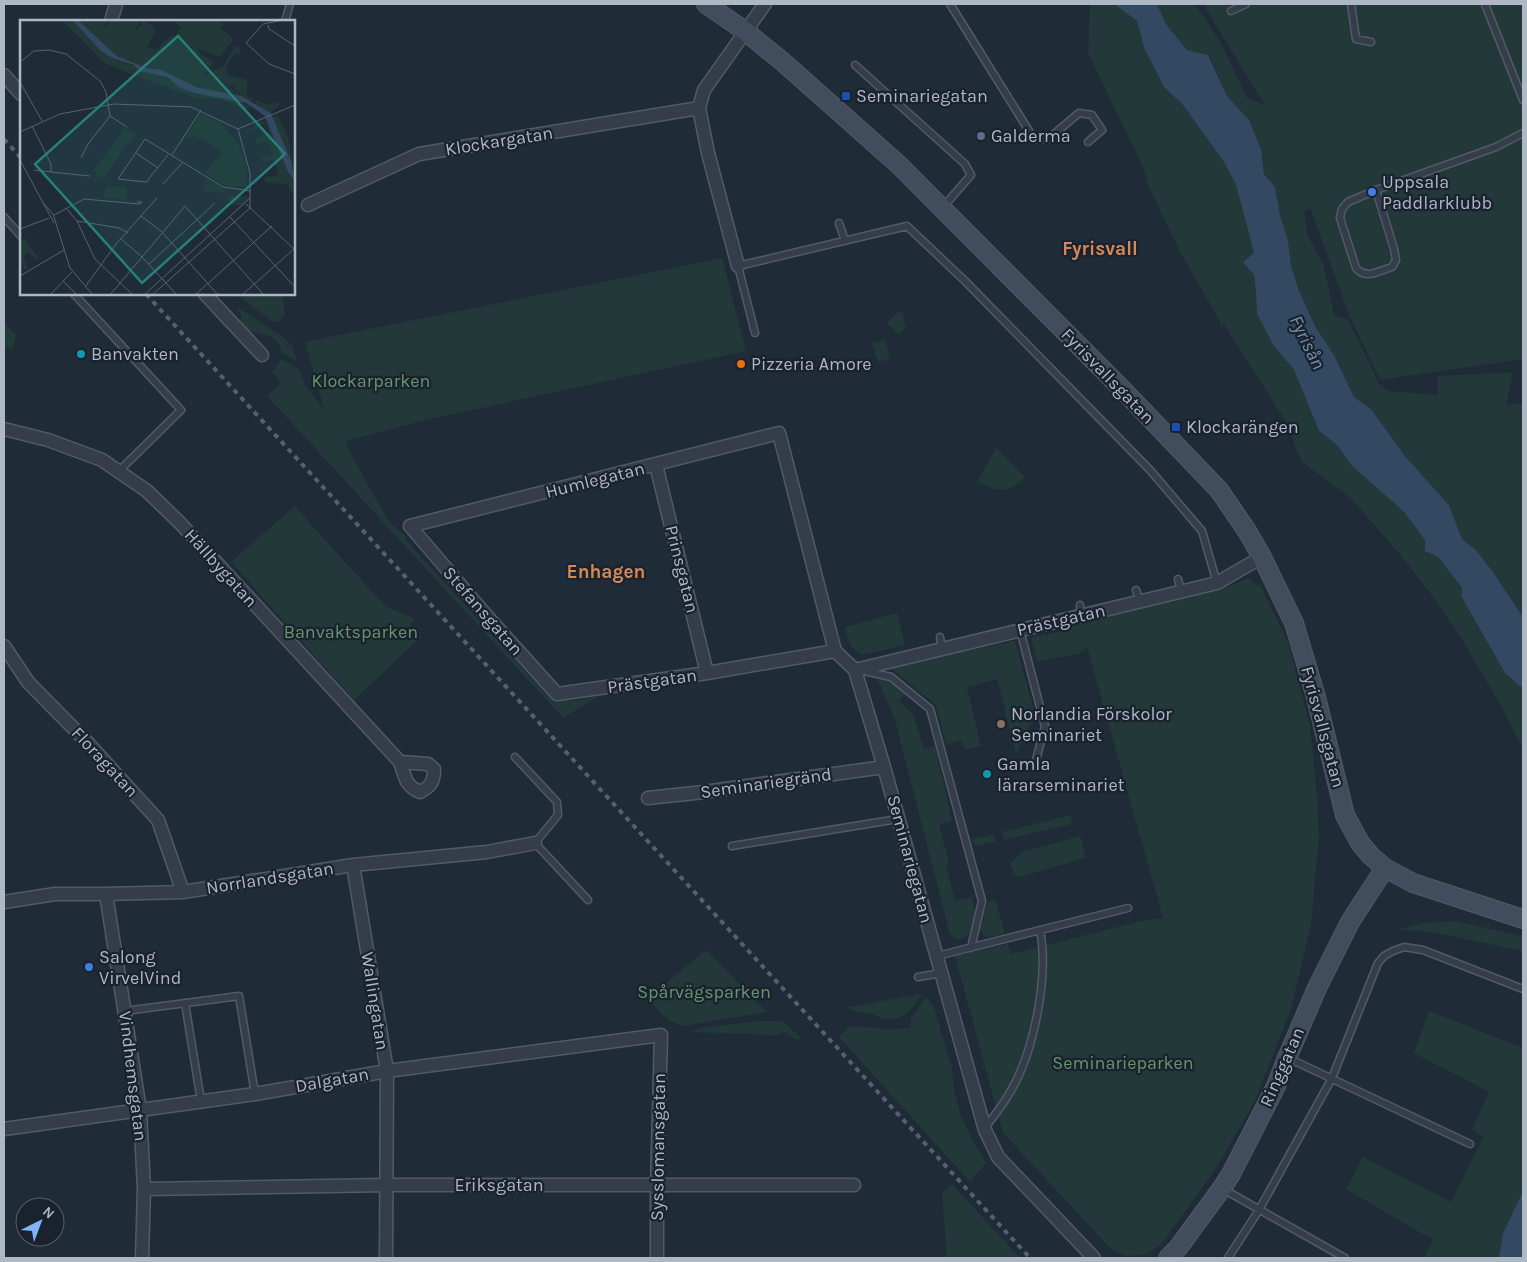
<svg xmlns="http://www.w3.org/2000/svg" width="1527" height="1262" font-family="Karla,sans-serif">
  <rect width="100%" height="100%" fill="#202b38"/>
  <path fill="#223839" d="M1090 4H1114L1137 21 1144 48 1164 87 1183 105 1224 162 1236 185 1254 253 1244 262 1254 275 1256 293 1257 314 1273 345 1294 370 1319 431 1337 445 1352 466 1403 511 1425 540V551L1438 557 1462 588 1461 596 1505 673 1523 689V749L1501 706 1461 638 1431 594 1401 556 1351 498 1302 462 1295 447 1290 428 1223 323 1221 330V324L1213 309 1182 256 1148 185 1144 169 1088 53Z
    M1157 4H1195L1221 43 1247 98 1265 105 1216 26 1204 4H1523V359L1380 380 1349 315 1310 207 1304 212 1308 236 1324 266 1334 315 1348 320 1380 385 1388 391 1437 395 1438 376 1513 372 1506 405 1523 403V617L1493 572 1476 550 1462 539 1449 505 1405 456 1371 409 1354 397 1334 355 1316 328 1299 291 1291 265 1288 241 1280 215 1275 187 1264 174 1261 149 1249 120 1227 96 1209 55 1187 50 1166 24Z
    M722 258 746 351 426 420 346 441 351 454 378 503 391 524 404 534 406 540 548 696C567 704 580 700 599 696L563 718 267 396 281 383 272 372 281 359 299 369 305 385 324 409 305 342Z
    M235 294H282L285 315 279 321 273 322Z
    M239 308 283 337 292 345 297 361 282 353C275 331 267 338 250 331 246 329 243 325 241 322V314L237 309Z
    M902 311 906 328 899 335 887 323 895 314Z
    M4 322 16 335 12 350 4 347Z
    M885 340 890 359 878 362 872 343Z
    M996 448 1025 477C1008 495 997 491 977 482Z
    M296 505 297 509 386 607 415 618 410 625 421 637 354 700 231 562Z
    M1248 578 1257 585H1260L1288 642 1310 726 1317 793 1319 839 1311 924 1292 1006 1255 1101 1215 1170 1161 1245 1145 1255 1125 1256 1112 1250 1003 1133 955 956 1008 944 1011 954 1141 921 1163 918 1087 647 1079 654 1037 661 1031 638 1061 631V629L1230 586Z
    M897 613 905 645 862 655C850 648 847 640 845 627Z
    M1015 641 1034 711 1033 720 1016 754 997 679 967 687 981 746 965 750 962 740 946 744 936 705 891 668 901 664Z
    M875 674 892 682 907 693 899 701 913 714 924 749 935 746 952 821 939 824 949 862 946 864 955 901 972 897C973 903 976 911 975 917 973 928 968 939 957 940L950 934 894 717Z
    M1070 815 1072 824 1004 840 1002 832Z
    M994 834 996 841 978 846 969 840Z
    M1080 836 1086 858 1018 877 1013 872 1010 864 1022 852Z
    M996 900 1005 934 987 937 980 930 988 901Z
    M1455 921 1523 936V951L1431 932 1397 930 1421 923Z
    M706 950 764 1009 767 1012 683 1026 670 1021 661 1014 648 998Z
    M922 994C911 1009 905 1021 884 1019 879 1018 875 1014 869 1013 861 1012 853 1013 847 1007Z
    M926 997 934 1007 952 1068 954 1090 961 1116 972 1139 986 1163 970 1182 839 1037 850 1026 889 1029 910 1028 911 1018Z
    M1429 1011 1523 1048V1191L1503 1233 1499 1258H1424L1433 1240 1346 1189 1363 1157 1451 1202 1483 1137 1472 1130 1489 1092 1414 1053Z
    M758 1021H783L802 1039H795L784 1032 774 1036 755 1034 689 1032 701 1028Z
    M952 1184 1020 1258H947L942 1192Z"/>
  <path fill="#334861" d="M1114 4H1157L1166 24 1187 50 1208 55 1227 96 1249 120 1261 149 1264 174 1275 187 1280 215 1288 241 1291 265 1299 291 1316 328 1334 355 1354 397 1371 409 1405 456 1449 505 1462 539 1476 550 1493 572 1523 617V689L1505 673 1461 596 1462 588 1438 557 1425 551V540L1403 511 1352 466 1337 445 1319 431 1294 370 1273 345 1257 314 1256 293 1254 275 1243 262 1254 253 1236 185 1224 162 1183 105 1164 87 1144 48 1137 21Z
    M1523 1191V1258H1499L1503 1233Z"/>
  <g fill="none" stroke-linecap="round" stroke-linejoin="round">
    <defs>
      <path id="lane" d="M950 4 1034 139H1048L1079 113 1092 115 1102 130 1088 142
        M1351 4 1356 39 1371 42
        M1485 4 1523 100
        M1231 11 1246 4
        M285 21 290 4
        M855 65 965 164 971 175 943 207
        M1376 190 1394 249 1396 260 1392 267C1379 271 1366 280 1356 268L1340 218 1342 209 1348 202 1376 190 1496 147 1523 133
        M4 217 21 236
        M839 223 845 241
        M74 294 181 410 118 472
        M755 333 738 266 907 226 965 281 1150 470 1202 531 1217 583
        M1178 579 1181 591
        M1136 590 1140 602
        M1080 605 1081 615
        M1020 630 1045 726 1036 760
        M940 637 942 648
        M864 671 891 677 930 709 982 901 971 948
        M515 757 557 802 558 815 535 843 588 900
        M732 846 898 819
        M937 956 1128 908
        M918 977 941 973
        M185 1003 201 1101
        M125 1011 239 996 255 1094
        M1288 1058 1470 1144
        M985 1128C993 1117 1002 1106 1009 1094 1034 1053 1049 977 1040 930
        M1223 1189 1345 1258
        M1228 1258 1259 1210 1332 1078 1378 963 1384 956 1393 951 1404 947 1423 950 1523 989"/>
      <path id="street" d="M111 21 116 4
        M4 75 21 94
        M308 205 419 154 699 108
        M738 266 708 153 699 108 704 90 765 4
        M205 294 262 355
        M4 429 48 440 102 460 147 491 180 523 400 762C405 776 405 786 420 792 431 786 434 782 434 769L428 764 400 762
        M656 465 707 673
        M4 646 28 682 87 742 158 820 183 892
        M835 651 707 673 557 694 486 615 410 526 779 433 835 651 855 670 884 767 985 1130 998 1157 1094 1258
        M855 670 1217 583 1262 557
        M648 798 704 792 884 767
        M353 865 387 1071 386 1258
        M106 894 140 1110 144 1189 142 1258
        M4 902 55 894H106L183 892 353 865 487 852 535 843
        M4 1129 255 1094 387 1071 661 1035 657 1186V1258
        M144 1189 386 1185H854"/>
      <path id="secondary" d="M706 4 745 31 783 62 899 165 1123 390 1219 490 1247 531 1262 557 1294 623 1316 697 1345 815 1360 843 1371 856 1385 868 1413 883 1523 919
        M1168 1258 1178 1248 1222 1188 1231 1174 1276 1086 1287 1058 1317 988 1350 922 1385 868"/>
    </defs>
    <use href="#lane" stroke="#515b66" stroke-width="9"/>
    <use href="#street" stroke="#515b66" stroke-width="15"/>
    <use href="#secondary" stroke="#515b66" stroke-width="20"/>
    <use href="#lane" stroke="#343d49" stroke-width="6"/>
    <use href="#street" stroke="#343d49" stroke-width="12"/>
    <use href="#secondary" stroke="#414d5c" stroke-width="18"/>
    <path stroke="#556170" stroke-width="4" stroke-dasharray="5 5" stroke-linecap="butt" d="M4 139 21 158
      M146 294 1030 1258"/>
  </g>
  <g fill="#1a4fb4" stroke="#19222d" stroke-width="2">
    <rect x="841" y="91" width="10" height="10" rx="2.5"/>
    <rect x="1171" y="422" width="10" height="10" rx="2.5"/>
  </g>
  <circle fill="#5c6f8a" stroke="#19222d" stroke-width="2" cx="981" cy="136" r="5"/>
  <g fill="#3f7fe0" stroke="#19222d" stroke-width="2">
    <circle cx="1372" cy="192" r="5"/>
    <circle cx="89" cy="967" r="5"/>
  </g>
  <g fill="#0f9aa8" stroke="#19222d" stroke-width="2">
    <circle cx="81" cy="354" r="5"/>
    <circle cx="987" cy="774" r="5"/>
  </g>
  <circle fill="#e8710a" stroke="#19222d" stroke-width="2" cx="741" cy="364" r="5"/>
  <circle fill="#8d6e63" stroke="#19222d" stroke-width="2" cx="1001" cy="724" r="5"/>
  <g text-anchor="middle" stroke-width="4.5" stroke-linejoin="round" paint-order="stroke">
    <g font-size="18" fill="#aeb8c5" stroke="#19222d" text-anchor="start">
      <text x="856" y="102">Seminariegatan</text>
      <text x="991" y="142">Galderma</text>
      <text x="1382" y="188">Uppsala<tspan x="1382" dy="21">Paddlarklubb</tspan></text>
      <text x="91" y="360">Banvakten</text>
      <text x="751" y="370">Pizzeria Amore</text>
      <text x="1186" y="433">Klockarängen</text>
      <text x="1011" y="720">Norlandia Förskolor<tspan x="1011" dy="21">Seminariet</tspan></text>
      <text x="997" y="770">Gamla<tspan x="997" dy="21">lärarseminariet</tspan></text>
      <text x="99" y="963">Salong<tspan x="99" dy="21">VirvelVind</tspan></text>
    </g>
    <g font-size="18" fill="#aeb8c5" stroke="#19222d">
      <text transform="translate(499 141) rotate(-9)" y="6">Klockargatan</text>
      <text transform="translate(1108 376) rotate(46)" y="6">Fyrisvallsgatan</text>
      <text transform="translate(595 480) rotate(-14)" y="6">Humlegatan</text>
      <text transform="translate(221 568) rotate(48)" y="6">Hällbygatan</text>
      <text transform="translate(682 569) rotate(76)" y="6">Prinsgatan</text>
      <text transform="translate(483 611) rotate(49)" y="6">Stefansgatan</text>
      <text transform="translate(1061 620) rotate(-13)" y="6">Prästgatan</text>
      <text transform="translate(652 681) rotate(-8)" y="6">Prästgatan</text>
      <text transform="translate(1323 727) rotate(75)" y="6">Fyrisvallsgatan</text>
      <text transform="translate(105 762) rotate(47)" y="6">Floragatan</text>
      <text transform="translate(766 783) rotate(-8)" y="6">Seminariegränd</text>
      <text transform="translate(910 859) rotate(75)" y="6">Seminariegatan</text>
      <text transform="translate(270 878) rotate(-9)" y="6">Norrlandsgatan</text>
      <text transform="translate(375 1001) rotate(81)" y="6">Wallingatan</text>
      <text transform="translate(1282 1067) rotate(-66)" y="6">Ringgatan</text>
      <text transform="translate(133 1076) rotate(83)" y="6">Vindhemsgatan</text>
      <text transform="translate(332 1080) rotate(-10)" y="6">Dalgatan</text>
      <text transform="translate(658 1147) rotate(-89)" y="6">Sysslomansgatan</text>
      <text x="499" y="1191">Eriksgatan</text>
    </g>
    <g font-size="18" fill="#65966e" stroke="#19222d">
      <text x="371" y="387">Klockarparken</text>
      <text x="351" y="638">Banvaktsparken</text>
      <text x="704" y="998">Spårvägsparken</text>
      <text x="1123" y="1069">Seminarieparken</text>
    </g>
    <g font-size="19" font-weight="bold" fill="#d58959" stroke="#19222d">
      <text x="1100" y="255">Fyrisvall</text>
      <text x="606" y="578">Enhagen</text>
    </g>
    <g font-size="19" font-style="italic" fill="#7590af" stroke="#19222d">
      <text transform="translate(1308 342) rotate(64)" y="7">Fyrisån</text>
    </g>
  </g>
  <g transform="translate(20 20)">
    <rect width="275" height="275" fill="#202b38"/>
    <path d="M42 0H52L81 31 92 38 147 57 160 68 175 73 202 76 231 86 228 90 200 79 176 78 122 58 108 48 119 57 84 43ZM58 0H89L77 17 91 0H121L111 18 124 0 136 9 127 27 135 30 152 15 155 17 161 8 153 0H199L203 5 200 8 214 19 199 37 177 28 182 35 195 41 182 57 204 45 214 27H219L221 34 213 35 205 49 209 55 227 60V76L214 70 215 66 208 65 216 72 234 79 231 82 213 74 176 67 143 50 127 48 97 36ZM237 80 247 85 256 82 260 85 250 93 235 82ZM181 93 199 102 216 120 226 142 227 167 205 166 185 153 202 132 172 114 168 119 166 117ZM258 95 268 117 275 152 252 98ZM242 101H247L257 120 268 152 275 161V174L269 170V165L245 162V157L258 155 254 140 242 142 241 138 253 135 250 126 247 121 237 124 235 119 249 113 246 103 225 114ZM105 108 115 114 85 157 125 163 130 159 129 164 72 156 79 155 73 151ZM186 160 206 170V173L181 171 187 164 186 162 180 167ZM86 167H106L107 180 84 178ZM204 175 228 177V179L222 185H213ZM10 218 6 222 19 238 16 240 9 233 3 236 8 248 5 250 0 241V221Z" fill="#223839"/>
    <path d="M52 0H58L97 36 127 48 142 50 176 67 221 76 251 93 271 141 275 161 268 152 245 96 226 83 175 73 160 68 147 57 119 51 114 45 92 38 81 31Z" fill="#334861"/>
    <path fill="none" stroke="#596370" stroke-width="1" d="M264 0 243 4 226 23 249 44 275 54M248 5 249 9 275 26M0 42 14 31 29 30 46 34 80 61 86 72 90 96 107 107M0 62 22 101M12 106 31 144V152L70 156M0 112 40 94 94 84 171 87 218 109 275 85M116 133 138 148M148 135 126 162 98 159 125 119 203 167 231 171M152 135 181 90M61 138 68 124 90 96M0 140 34 203M14 150 31 152M143 164 163 142M24 184 33 194 50 248 73 275M226 184 274 229M46 188 57 201 99 208 108 213M34 195 64 179 120 184 122 182H117M121 196 142 212 198 275M210 197 275 267M57 201 75 239 113 275M0 209 29 198M101 219 122 237 157 275M129 244 195 183M0 256 44 230M43 261 57 275M65 267 96 224 137 178M30 275 52 252M90 275 165 186 244 275M124 275 230 178M132 275 230 188V153L218 109M175 275 252 206M222 275 274 229"/>
    <path fill="#27807b" fill-opacity="0.15" stroke="#27807b" stroke-width="2.5" d="M158 16 265 134 122 263 15 144Z"/>
    <rect width="275" height="275" fill="none" stroke="#aeb8c5" stroke-width="2.5"/>
  </g>
  <rect width="1527" height="1262" fill="none" stroke="#aeb8c5" stroke-width="10"/>
  <g transform="translate(40 1222) rotate(42)"><circle r="24" fill="#19222d" stroke="#555e6a"/>
  <path d="M0-4L9 19L0 12L-9 19Z" fill="#7eb4fa"/>
  <text y="-8" font-size="14" font-weight="bold" text-anchor="middle" fill="#aeb8c5">N</text>
  </g>
</svg>
